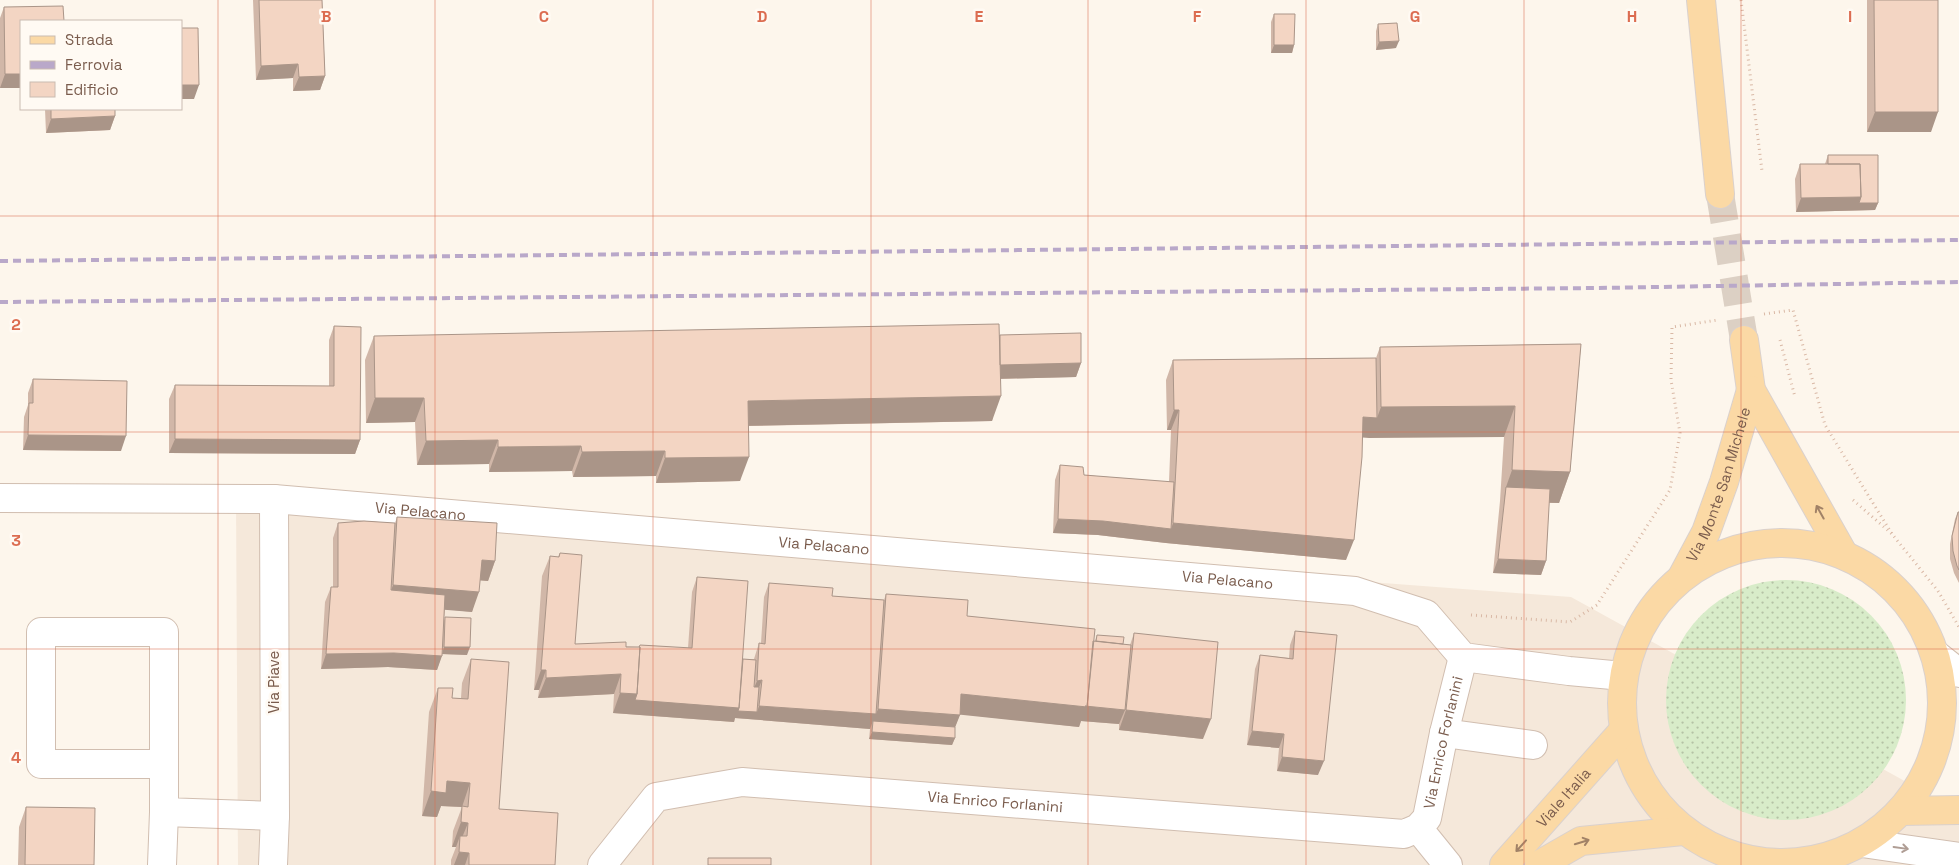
<svg xmlns="http://www.w3.org/2000/svg" width="1959" height="865" font-family="'Space Grotesk',sans-serif">
  <defs>
    <pattern id="grass-dots" width="8" height="8" patternUnits="userSpaceOnUse" patternTransform="scale(1.25)"><rect width="8" height="8" fill="#d8ecc9"/><path d="M2 2h.1M6 6h.1" fill="none" stroke="#b4c2a5" stroke-width="1.8" stroke-linecap="round"/></pattern>
  </defs>
  <rect width="100%" height="100%" fill="#fdf6ec"/>
  <path fill="#f5e8da" d="M236 497 1571 597 1959 811V865H238Z"/>
  <path fill="url(#grass-dots)" d="M1666 700a120 120 0 1 1 240 0a120 120 0 1 1-240 0Z"/>
  <g fill="none" stroke-linecap="round" stroke-linejoin="round">
    <path stroke="#dcd0c4" stroke-width="28" stroke-dasharray="28 14" stroke-linecap="butt" d="M1720 194 1744 340"/>
    <defs>
      <g id="minor">
        <path id="s1" d="M0 498 274 499 1355 591 1426 614 1463 657 1569 671 1623 676"/>
        <path d="M1935 654 1959 673"/>
        <path d="M1444 733 1533 745"/>
        <path d="M163 764H41V632H164V812L275 816"/>
        <path d="M1418 828 1448 865"/>
        <path d="M1862 843 1959 857"/>
        <path d="M162 865 164 812"/>
        <path d="M273 865 275 816 274 499"/>
        <path id="s2" d="M602 865 656 797 742 782 1404 834 1418 828 1427 818 1444 733 1463 657"/>
        <path d="M1761 865V863"/>
      </g>
      <g id="major">
        <path d="M1701 0 1720 194"/>
        <path d="M1744 340 1751 390 1844 555"/>
        <circle cx="1782" cy="703" r="160"/>
        <path id="s3" d="M1682 577 1706 532 1724 482 1751 390"/>
        <path d="M1901 811 1959 810"/>
        <path id="s4" d="M1504 865 1623 731"/>
        <path d="M1539 865 1581 841 1683 831"/>
      </g>
    </defs>
    <use href="#minor" stroke="#d1beb0" stroke-width="30"/>
    <use href="#major" stroke="#dad1cd" stroke-width="30"/>
    <path stroke="#d9b8a5" stroke-width="3" stroke-dasharray="1 4" stroke-linecap="butt" d="M1741 0 1762 171
      M1764 314 1793 310 1825 425 1892 534
      M1780 340 1795 397
      M1853 500 1892 534 1938 591 1959 627
      M1471 615 1570 622 1597 605 1670 490 1680 433 1671 380 1672 327 1718 320"/>
    <use href="#minor" stroke="#fff" stroke-width="28"/>
    <use href="#major" stroke="#fbd9a5" stroke-width="28"/>
    <path stroke="#b9a8c9" stroke-width="4" stroke-dasharray="8 5" stroke-linecap="butt" d="M0 261 1959 240
      M0 302 1598 288 1959 282"/>
  </g>
  <path fill="#d1b7a8" d="M253 0H322L325 76 320 90 293 91V78L256 80Z
    M1867 0H1938L1931 132H1867Z
    M4 7 21 21V88H0V18Z
    M1274 14 1294 45 1292 53H1271V22Z
    M1378 24 1396 48 1376 50V31Z
    M45 109H115V116L110 130 46 133Z
    M1828 155 1878 203 1875 210 1796 212 1795 179 1800 164H1825Z
    M334 326 360 440 355 454 169 453V399L175 385 329 386V340Z
    M1000 335 1081 363 1076 377 1001 379 992 421 749 426 740 481 656 483V476L573 477 572 471 489 472V464L417 465 415 422 366 423 365 360 374 336Z
    M1581 344 1570 472 1559 503H1549L1546 561 1541 575 1493 573 1500 501 1504 437H1362L1346 560 1166 543 1098 535 1053 533 1055 480 1060 465 1084 475 1169 482 1171 430H1167L1166 380 1173 360 1376 358 1380 347Z
    M33 379 121 451 23 450 24 417 28 405V393Z
    M1958 512H1959V583L1954 573 1950 559V544L1955 519Z
    M397 517 495 561 488 581 480 580 472 612 445 609 444 619 467 655 442 654 437 670 388 667 321 669 325 602 331 587H333V538L338 523H395Z
    M560 553 575 644 639 647 640 645 688 648 692 592 697 577 743 659H754L759 643H761L764 597 769 583 832 596 884 600 886 594 967 616 1093 641H1095L1097 635 1123 644 1130 645 1134 633 1203 739 1119 730V724L1081 721 1079 727 960 714 955 727V738L952 745 869 739 870 729 735 718 734 722 613 713 614 694 538 698 539 690H534L542 576 550 556 558 557Z
    M1295 631 1318 775 1277 771 1279 748 1247 745 1255 669 1260 655 1289 658 1290 645Z
    M471 659 499 809 555 865H451V860L456 847H452L453 831 462 807 441 806 437 817 422 816 429 712 438 688 452 698H461L462 683Z
    M26 807 94 865H18L19 827Z"/>
  <path fill="#aa9588" d="M1399 41 1396 48 1376 50 1379 42Z
    M1274 45H1294L1292 53H1271Z
    M298 64 293 78 256 80 261 66Z
    M5 74H21V88H0Z
    M325 76 320 90 293 91 299 77Z
    M181 85H199L194 99H181Z
    M1875 112H1938L1931 132H1867Z
    M115 116 110 130 46 133 51 119Z
    M1861 197 1878 203 1875 210 1796 212 1801 198Z
    M1081 363 1076 377 991 379 997 365Z
    M1001 396 992 421 739 426 748 401Z
    M375 398H424L415 422 366 423Z
    M1515 406 1504 437 1369 438 1356 437 1363 417 1377 418 1381 407Z
    M1174 410H1179L1171 430H1167Z
    M28 435 126 436 121 451 23 450Z
    M175 439 360 440 355 454 169 453Z
    M498 440 489 464 417 465 426 441Z
    M581 446 572 471 489 472 498 447Z
    M665 451 656 476 573 477 582 452Z
    M749 457 740 481 656 483 665 458Z
    M1512 470 1570 472 1559 503 1504 501 1506 487Z
    M1058 519 1103 521 1171 529 1173 523 1354 540 1346 560 1166 543 1098 535 1053 533Z
    M1498 559 1546 561 1541 575 1493 573Z
    M482 560 495 561 488 581 474 580Z
    M393 585 479 592 472 612 386 605Z
    M444 647H470L467 655 442 654Z
    M394 653 442 656 437 670 388 667 321 669 326 654Z
    M541 670H546L539 690H534Z
    M621 674 614 694 538 698 546 678Z
    M762 680 756 695H751L757 681Z
    M620 693 637 694 739 708 757 712 759 706 876 714 878 709 960 715 952 735 873 721 870 729 735 718 734 722 613 713Z
    M961 694 1125 710 1119 724 1081 721 1079 727 954 714Z
    M1126 710 1211 719 1203 739 1119 730Z
    M1252 731 1284 734 1279 748 1247 745Z
    M872 732 955 738 952 745 869 739Z
    M1282 757 1324 761 1318 775 1277 771Z
    M447 781 470 783 462 807 441 806 437 817 422 816 431 791Z
    M461 822 468 823 459 845 460 836 456 847H452Z
    M459 852 469 853 465 865H454Z"/>
  <path fill="#f3d5c3" stroke="#aa9588" d="M259 0H322L325 76 299 77 298 64 261 66Z
    M1874 0H1938V112H1875Z
    M63 6 64 21H21V74H5L4 7Z
    M1274 14H1295L1294 45H1274Z
    M1397 23 1399 41 1379 42 1378 24Z
    M181 28H198L199 85H181Z
    M51 109H115V116L51 119Z
    M1828 155H1878V203H1859L1861 197 1860 164H1828Z
    M1800 164H1860L1861 197 1801 198Z
    M999 324 1001 396 748 401 749 457 665 458V451L582 452 581 446 498 447V440L426 441 424 398H375L374 336Z
    M334 326 361 327 360 440 175 439V385L334 386Z
    M1081 333V363L1000 365V335Z
    M1581 344 1570 472 1512 470 1515 406 1381 407 1380 347Z
    M1376 358 1377 418 1363 417 1362 457 1354 540 1173 523 1179 410H1174L1173 360Z
    M33 379 127 381 126 436 28 435 29 403H33Z
    M1060 465 1083 467 1084 475 1174 482 1171 529 1103 521 1058 519Z
    M1506 487 1550 489 1546 561 1498 559Z
    M1958 512H1959V570L1957 566 1953 551 1952 536Z
    M397 517 497 523 495 561 482 560 479 592 393 585Z
    M364 521 395 523 391 590 445 595 442 656 394 653 326 654 331 587H338V523Z
    M560 553 582 555 575 644 626 642V647H640L637 694 620 693 621 674 546 678V670H541L550 556 559 557Z
    M697 577 748 581 739 708 635 700 637 694 640 647H639L640 645 692 648Z
    M769 583 833 588 832 596 884 600 876 714 759 706 762 680 757 681 759 643 765 644Z
    M886 594 968 600 967 616 1095 629 1087 707 961 694 960 715 878 709Z
    M445 617 471 618 470 647H444Z
    M1295 631 1337 635 1324 761 1282 757 1284 734 1252 731 1260 655 1293 659Z
    M1134 633 1218 642 1211 719 1126 710Z
    M1097 635 1124 637 1123 644 1096 641Z
    M1093 641 1131 645 1125 710 1085 706 1087 707Z
    M471 659 509 662 499 809 558 813 555 865H469V853L459 852 460 836H467L468 823 461 822 462 806 468 807 470 783 447 781 446 793 431 791 438 688H453L452 698 468 699Z
    M743 659 756 660 754 687H759L757 712 738 711 739 708Z
    M873 721 955 727V738L872 732Z
    M26 807 95 808 94 865H25Z
    M708 858H771V865H708Z"/>
  <defs><path id="oneway-shaft" d="M-6 0H5M1.5-3L5.5 0L1.5 3" fill="none" stroke-width="1.6" stroke-linecap="round" stroke-linejoin="round" transform="scale(1.25)"/></defs>
  <g stroke="#a18267">
    <use href="#oneway-shaft" transform="translate(1820 512) rotate(-119)"/>
    <use href="#oneway-shaft" transform="translate(1582 842) rotate(-17)"/>
    <use href="#oneway-shaft" transform="translate(1521 846) rotate(132)"/>
  </g>
  <use stroke="#af9d94" href="#oneway-shaft" transform="translate(1901 848) rotate(8)"/>
  <path fill="none" stroke="#dc6d51" stroke-width="1" stroke-opacity="0.55" d="M218 0V865M435 0V865M653 0V865M871 0V865M1088 0V865M1306 0V865M1524 0V865M1741 0V865M0 216H1959M0 432H1959M0 649H1959"/>
  <g text-anchor="middle" stroke-width="5" stroke-linejoin="round" paint-order="stroke">
    <g font-size="15" fill="#7a5c4d" stroke="#fffaf3">
      <text dy="5" stroke="none"><textPath href="#s3" startOffset="100">Via Monte San Michele</textPath></text>
      <text dy="5" stroke="none"><textPath href="#s1" startOffset="421">Via Pelacano</textPath></text>
      <text dy="5" stroke="none"><textPath href="#s1" startOffset="826">Via Pelacano</textPath></text>
      <text dy="5" stroke="none"><textPath href="#s1" startOffset="1231">Via Pelacano</textPath></text>
      <text transform="translate(274 682) rotate(-90)" y="5">Via Piave</text>
      <text dy="5" stroke="none"><textPath href="#s2" startOffset="944">Via Enrico Forlanini</textPath></text>
      <text dy="5" stroke="none"><textPath href="#s4" startOffset="90">Viale Italia</textPath></text>
      <text dy="5" stroke="none"><textPath href="#s2" startOffset="428">Via Enrico Forlanini</textPath></text>
    </g>
  </g>
  <g font-size="16" text-anchor="middle" font-weight="bold" fill="#dc6d51" stroke="#fffaf3" stroke-width="5" stroke-linejoin="round" paint-order="stroke">
    <text x="326" y="22">B</text>
    <text x="544" y="22">C</text>
    <text x="762" y="22">D</text>
    <text x="979" y="22">E</text>
    <text x="1197" y="22">F</text>
    <text x="1415" y="22">G</text>
    <text x="1632" y="22">H</text>
    <text x="1850" y="22">I</text>
    <text x="16" y="330">2</text>
    <text x="16" y="546">3</text>
    <text x="16" y="763">4</text>
  </g>
  <rect x="20" y="20" width="162" height="90" fill="#fffaf3" stroke="#cabbb1"/>
  <rect x="30" y="36" width="25" height="8" fill="#fbd9a5" stroke="#cabbb1"/>
  <text x="65" y="45" font-size="15" fill="#7a5c4d">Strada</text>
  <rect x="30" y="61" width="25" height="8" fill="#b9a8c9" stroke="#cabbb1"/>
  <text x="65" y="70" font-size="15" fill="#7a5c4d">Ferrovia</text>
  <rect x="30" y="82" width="25" height="15" fill="#f3d5c3" stroke="#cabbb1"/>
  <text x="65" y="95" font-size="15" fill="#7a5c4d">Edificio</text>
</svg>
